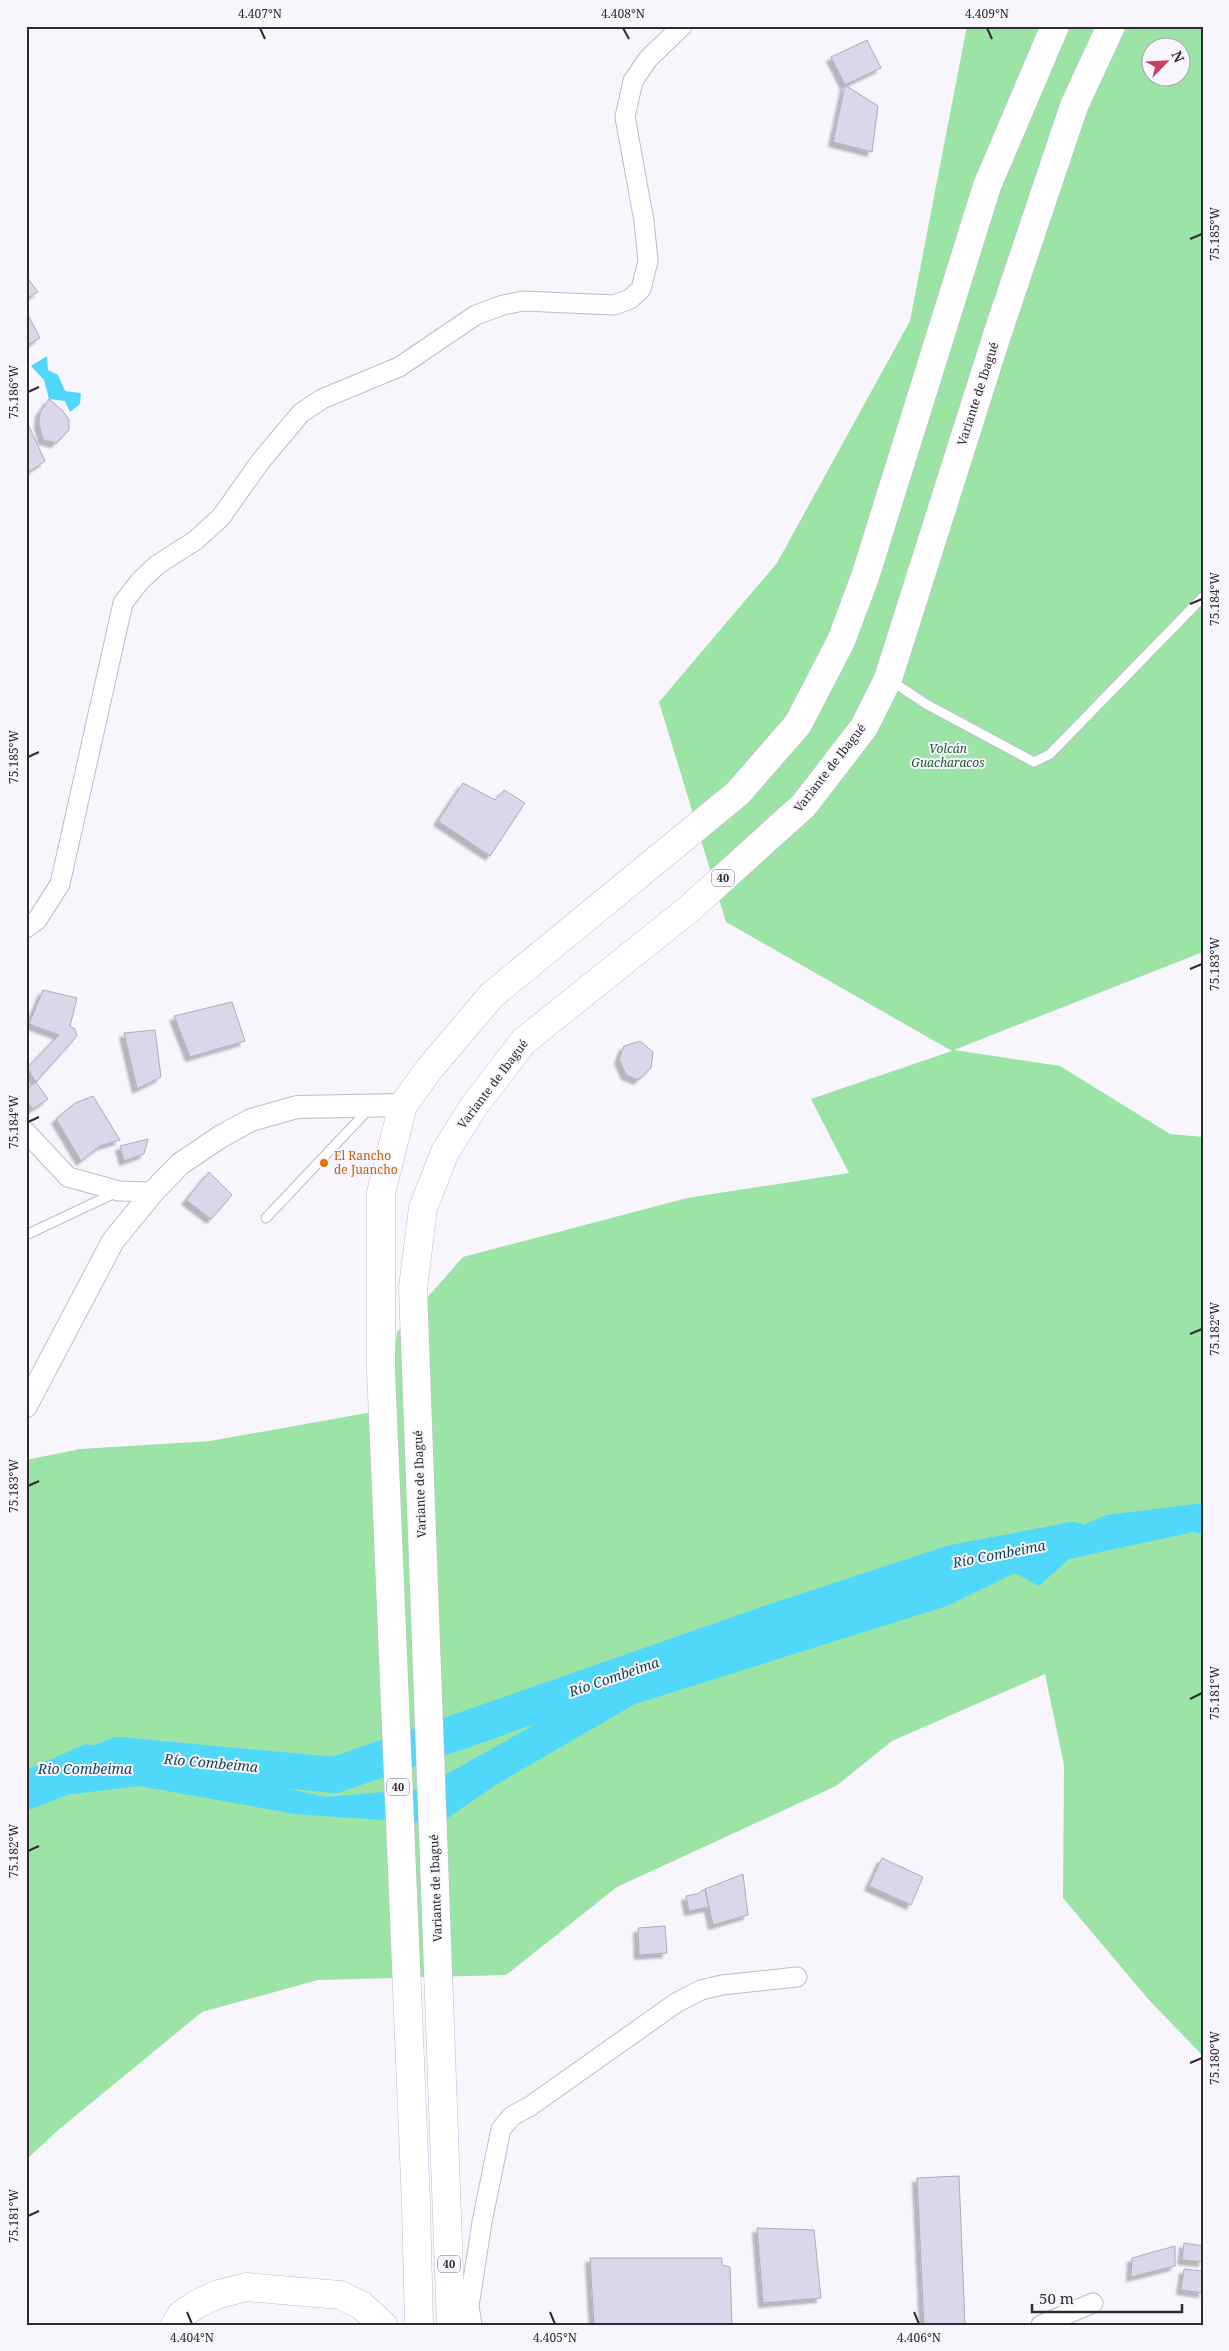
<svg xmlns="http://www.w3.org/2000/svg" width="1229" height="2351" font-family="'Noto Serif',serif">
  <defs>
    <filter id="shadow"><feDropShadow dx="-4.5" dy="4.5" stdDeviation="1" flood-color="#0004"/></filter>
  </defs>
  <rect width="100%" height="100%" fill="#f8f5fd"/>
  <path fill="#9be4a6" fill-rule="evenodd" d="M967 26H1203V952L954 1050 1060 1066 1170 1134 1203 1137V2056L1149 2000 1063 1898 1064 1765 1045 1674 892 1741 836 1786 617 1887 506 1975 318 1980 202 2012 57 2131 26 2160V1460L80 1449 210 1441 389 1409 397 1332 463 1257 687 1198 849 1173 811 1099 952 1051 726 922 659 702 777 563 910 321ZM1152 48H1182V78H1152Z"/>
  <path fill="#50d8fb" d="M47 356 48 370 58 375 65 391 81 393 80 404 70 412 65 401 49 399 44 380 31 366Z
    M1203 1503V1534L1193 1532 1069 1559 1039 1586 1015 1573 947 1606 635 1704 494 1786 439 1824 295 1814 139 1786 48 1797 26 1808V1770L86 1744 325 1797 420 1789 541 1721 688 1665 842 1617 973 1571 1107 1515Z"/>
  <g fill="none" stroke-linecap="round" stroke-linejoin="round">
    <path stroke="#50d8fb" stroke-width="36" d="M26 1792 118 1755 335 1775 770 1623 952 1563 1073 1540"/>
  </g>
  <path fill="#dcd6ea" stroke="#b0a9bc" filter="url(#shadow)" d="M867 40 881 68 845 85 831 57Z
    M845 85 878 106 872 152 833 142Z
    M26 276 38 292 26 299Z
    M26 311 40 338 26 346Z
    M49 399 63 411 69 420V430L56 443 43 440 39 424 40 412Z
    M26 420 45 461 26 474Z
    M463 783 495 800 504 790 525 803 490 856 438 821Z
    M43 990 77 998 70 1026 75 1029 77 1036 36 1082 27 1068 59 1035 29 1024Z
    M232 1002 245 1041 190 1057 174 1016Z
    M155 1030 161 1077 137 1089 124 1033Z
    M640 1041 653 1052 651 1068 638 1080 626 1075 619 1059 624 1046Z
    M36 1082 48 1099 33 1109 26 1100V1089Z
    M93 1096 120 1140 100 1146 81 1161 56 1119 75 1103Z
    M148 1139 144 1154 124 1161 120 1146Z
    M209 1172 232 1195 211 1219 186 1200Z
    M882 1858 923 1877 911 1905 869 1886Z
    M743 1874 748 1915 713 1925 705 1889Z
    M705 1889 709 1907 689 1911 686 1896 697 1894Z
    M665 1926 667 1953 639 1955 638 1928Z
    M959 2176 965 2325H924L917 2178Z
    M757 2228 814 2230 821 2298 763 2303Z
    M1184 2243 1203 2246V2262L1182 2260Z
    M1175 2246V2266L1131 2277 1132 2258Z
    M590 2258H722V2265L730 2267 732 2325H594Z
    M1184 2269 1203 2271V2293L1181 2290Z"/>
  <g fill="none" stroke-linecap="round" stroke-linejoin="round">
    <defs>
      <path id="service" d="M890 680 926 704 1034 762 1050 754 1203 597
        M266 1218 369 1109
        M26 1235 117 1192"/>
      <path id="minor" d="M26 928 37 920 60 884 123 603 140 581 157 565 196 540 221 517 260 462 301 413 322 399 399 367 476 315 503 305 523 301 614 305 630 299 641 289 648 261 644 221 625 117 633 81 648 59 682 26
        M26 1132 68 1177 119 1191 153 1192
        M472 2325 469 2306 482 2222 501 2129 512 2116 529 2107 676 2003 701 1990 722 1985 797 1977
        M1041 2325 1093 2303"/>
      <path id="tertiary" d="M26 1406 113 1241 153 1192 180 1164 220 1137 251 1120 297 1107 403 1105"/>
      <path id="trunk" d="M175 2325 181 2315 197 2304 216 2295 246 2287 340 2295 361 2305 383 2325
        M419 2325 416 2204 381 1370V1193L403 1105 430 1068 492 995 738 793 798 724 841 641 865 577 987 186 1055 26
        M451 2325 413 1288 423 1208 445 1152 474 1106 524 1041 689 909 804 805 864 727 888 679 997 335 1074 106 1111 26"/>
    </defs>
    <use href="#service" stroke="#c0bacd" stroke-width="11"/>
    <use href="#minor" stroke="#c0bacd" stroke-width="21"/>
    <use href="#tertiary" stroke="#c0bacd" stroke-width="24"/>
    <use href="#trunk" stroke="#c0bacd" stroke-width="29"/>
    <use href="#service" stroke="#fff" stroke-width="9"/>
    <use href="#minor" stroke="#fff" stroke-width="19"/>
    <use href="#tertiary" stroke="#fff" stroke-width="22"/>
    <use href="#trunk" stroke="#fff" stroke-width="28"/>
  </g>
  <path fill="none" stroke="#2e2b33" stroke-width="2" d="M260 28 265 39M623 28 629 39M987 28 992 39M1190 239 1202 234M28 392 39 387M1190 604 1202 599M28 757 39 752M1190 969 1202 964M28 1122 39 1117M1190 1334 1202 1329M28 1486 39 1481M1190 1699 1202 1693M28 1851 39 1846M1190 2063 1202 2058M28 2216 39 2211M187 2312 192 2324M550 2312 555 2324M914 2312 919 2324"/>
  <circle fill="#e8710a" stroke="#f8f5fd" stroke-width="2" cx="324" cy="1163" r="5"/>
  <g text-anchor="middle" stroke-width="4" stroke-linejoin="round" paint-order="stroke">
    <g fill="#f8f5fd" stroke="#6b6870" stroke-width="1">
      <rect x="712" y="869.5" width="22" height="17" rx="4"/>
      <rect x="387" y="1778.5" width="22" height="17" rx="4"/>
      <rect x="438" y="2255.5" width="22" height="17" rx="4"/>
    </g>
    <g font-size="11" font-weight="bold" fill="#2e2b33">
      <text x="723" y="882">40</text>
      <text x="398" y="1791">40</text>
      <text x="449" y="2268">40</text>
    </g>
    <g font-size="12" fill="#2e2b33" stroke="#f8f5fd">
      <text transform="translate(978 394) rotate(-72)" y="4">Variante de Ibagué</text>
      <text transform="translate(830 768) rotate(-52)" y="4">Variante de Ibagué</text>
      <text transform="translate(493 1084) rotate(-53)" y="4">Variante de Ibagué</text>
      <text transform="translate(420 1484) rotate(-92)" y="4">Variante de Ibagué</text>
      <text transform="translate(436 1888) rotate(-92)" y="4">Variante de Ibagué</text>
    </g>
    <g font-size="12" font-style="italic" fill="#215a2e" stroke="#f8f5fd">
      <text x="948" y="753">Volcán<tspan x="948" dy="14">Guacharacos</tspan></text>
    </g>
    <g font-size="12" fill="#c56008" stroke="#f8f5fd" text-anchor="start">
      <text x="334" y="1160">El Rancho<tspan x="334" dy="14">de Juancho</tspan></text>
    </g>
    <g font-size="14" font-style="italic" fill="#0d4958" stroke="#f8f5fd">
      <text transform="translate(999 1554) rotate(-11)" y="5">Río Combeima</text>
      <text transform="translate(614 1677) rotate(-19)" y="5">Río Combeima</text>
      <text transform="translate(211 1763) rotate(5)" y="5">Río Combeima</text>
      <text x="85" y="1774">Rio Combeima</text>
    </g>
  </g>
  <rect width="1229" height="2351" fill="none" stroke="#f8f5fd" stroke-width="55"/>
  <g transform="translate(1166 62) rotate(66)"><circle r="24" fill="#f8f5fd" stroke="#a7a4ac"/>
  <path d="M0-4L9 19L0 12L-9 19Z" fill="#cd3e65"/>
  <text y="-8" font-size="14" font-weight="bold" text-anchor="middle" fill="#2e2b33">N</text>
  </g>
  <path d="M1032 2304v8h150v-8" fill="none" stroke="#2e2b33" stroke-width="2.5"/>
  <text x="1039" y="2304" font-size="15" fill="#2e2b33" stroke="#f8f5fd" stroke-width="4" paint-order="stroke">50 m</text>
  <rect x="28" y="28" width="1174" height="2296" fill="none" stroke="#2e2b33" stroke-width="2"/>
  <g font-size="12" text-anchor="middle" fill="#2e2b33">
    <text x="260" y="18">4.407°N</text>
    <text x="623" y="18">4.408°N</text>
    <text x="987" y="18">4.409°N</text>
    <text transform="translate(1215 234) rotate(-90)" y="4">75.185°W</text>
    <text transform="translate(14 392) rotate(-90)" y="4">75.186°W</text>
    <text transform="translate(1215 599) rotate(-90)" y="4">75.184°W</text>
    <text transform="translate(14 757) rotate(-90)" y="4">75.185°W</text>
    <text transform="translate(1215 964) rotate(-90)" y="4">75.183°W</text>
    <text transform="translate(14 1122) rotate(-90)" y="4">75.184°W</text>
    <text transform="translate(1215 1329) rotate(-90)" y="4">75.182°W</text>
    <text transform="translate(14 1486) rotate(-90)" y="4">75.183°W</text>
    <text transform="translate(1215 1693) rotate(-90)" y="4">75.181°W</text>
    <text transform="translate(14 1851) rotate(-90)" y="4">75.182°W</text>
    <text transform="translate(1215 2058) rotate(-90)" y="4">75.180°W</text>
    <text transform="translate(14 2216) rotate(-90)" y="4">75.181°W</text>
    <text x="192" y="2342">4.404°N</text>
    <text x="555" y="2342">4.405°N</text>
    <text x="919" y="2342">4.406°N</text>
  </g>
</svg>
